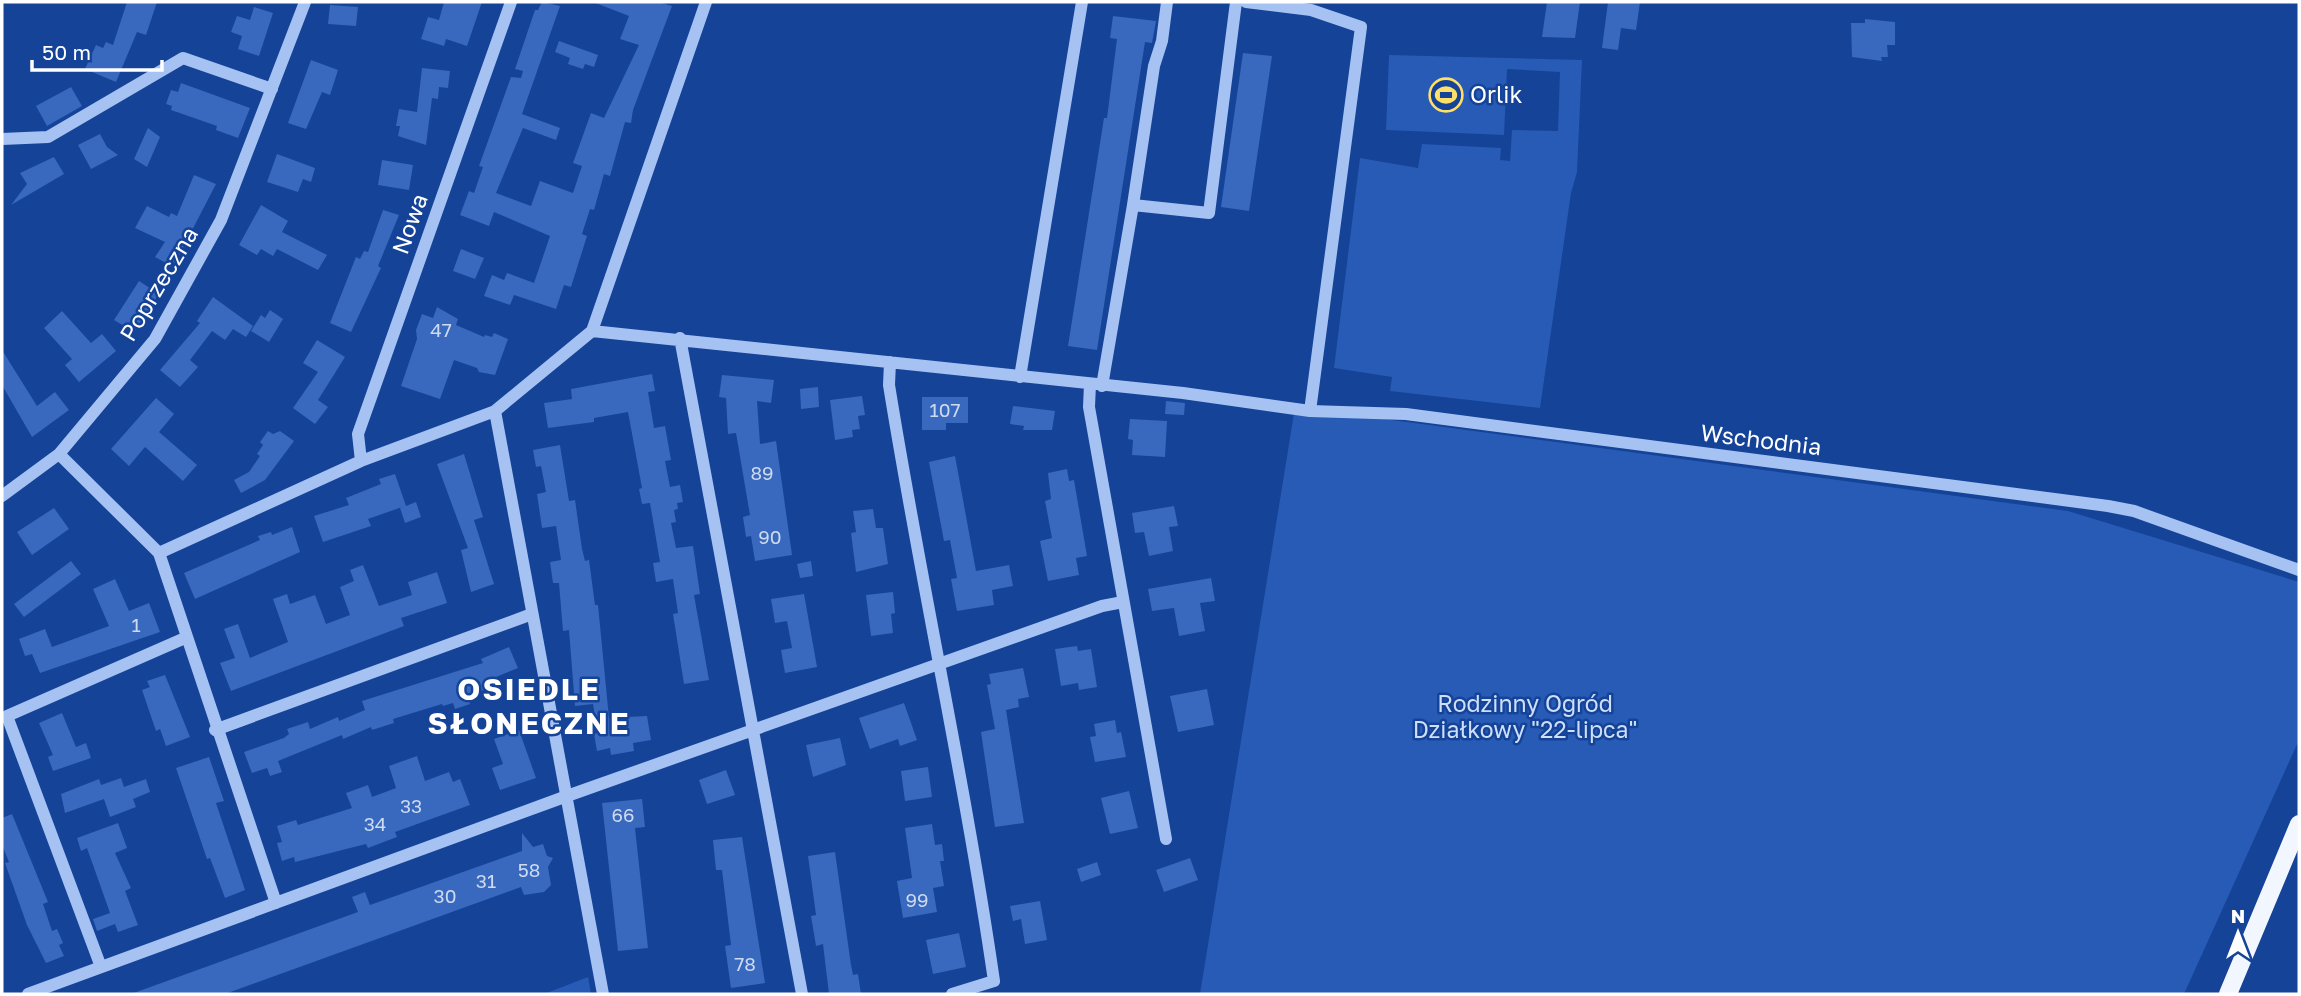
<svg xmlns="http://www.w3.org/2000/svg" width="2301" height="996" font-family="'Golos Text',sans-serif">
  <rect width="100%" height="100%" fill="#144398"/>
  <path fill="#275bb6" d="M1389 55 1582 60 1577 172 1571 193 1540 408 1390 391 1392 377 1334 368 1360 158 1418 168 1422 144 1501 148 1500 160 1510 161 1512 130 1558 131 1560 72 1507 69 1504 135 1386 130Z
    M1295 407 2068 511 2299 582V740L2184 994H1200Z
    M588 977 591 994H544Z"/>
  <path fill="#3869be" d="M127 2H157L146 35 137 32 116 82 85 69 96 45 103 48 106 42 113 45Z
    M444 2H482L467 46 446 39 444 46 421 39 428 17 439 20Z
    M542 2 560 6 522 114 560 128 556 140 523 128 496 193 531 206 540 181 573 193 582 166 573 163 591 113 604 118 639 45 620 39 629 16 593 2H658L672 6 633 110 631 123 625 122 610 176 604 174 594 210 590 209 582 234 587 236 571 287 564 285 556 309 514 295 510 305 484 296 492 275 504 280 507 273 534 283 550 236 494 212 489 226 460 215 469 191 474 193 483 167 479 166 511 77 521 78 523 71 515 69 535 10H538Z
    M1547 2H1580L1575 38 1542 37Z
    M1608 2H1640L1636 30 1621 28 1618 50 1602 48Z
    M330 5 358 7 356 26 328 24Z
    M254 7 273 13 259 56 238 49 242 36 231 32 237 16 250 20Z
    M1113 16 1156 21 1152 43 1145 42 1097 350 1068 346 1104 118H1107L1117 39 1110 38Z
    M1865 19 1895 22V45H1887L1888 57H1881L1882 61 1852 57 1851 23H1865Z
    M559 41 598 55 594 67 585 64 583 69 568 64 570 58 555 52Z
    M1243 53 1272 56 1249 211 1221 207Z
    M311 60 338 70 330 95 322 92 306 129 288 123Z
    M422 68 450 71 448 88 439 87 438 99 432 98 426 145 398 136 400 126H396L399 109 417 112Z
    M181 83 250 108 238 138 216 130 217 126 171 110 172 106 166 104 171 90 178 92Z
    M71 87 82 106 47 126 36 106Z
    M148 128 160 137 147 167 134 159Z
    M100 134 107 147 118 155 91 169 78 145Z
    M277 154 315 168 311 182 303 179 298 192 267 182Z
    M54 157 64 174 11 205 27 184 20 173Z
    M382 160 413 165 409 190 378 185Z
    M194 175 216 184 173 267 155 257 165 242 135 228 147 206 169 217 171 213 177 216Z
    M261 205 288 221 282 232 327 255 318 270 277 249 273 256 261 249 257 255 239 245Z
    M383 210 399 215 378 266 381 268 351 332 330 323 356 257 360 259 364 251 368 252Z
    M461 249 484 258 475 279 453 271Z
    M139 281 159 294 134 332 114 320Z
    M213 297 253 326 246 337 233 329 225 340 212 331 190 360 198 367 180 387 160 370 200 323 197 321Z
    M437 307 458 319 456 325 484 337 485 335 492 337 494 333 508 339 495 375 479 372 477 368 454 360 440 399 401 386 417 339 416 330 422 314 433 318Z
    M270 310 283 319 269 342 251 331 261 315 265 318Z
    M62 311 91 343 102 334 116 351 79 382 65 365 72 359 44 328Z
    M317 340 345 357 318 400 328 407 315 424 293 408 318 372 303 363Z
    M2 350 37 406 55 392 69 410 32 437 2 385Z
    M652 374 655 391 648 392 654 428 665 426 671 460 665 461 670 487 680 485 683 502 677 503 678 509 674 510 676 522 671 523 676 548 693 546 700 594 694 595 709 680 684 684 673 614 678 613 673 579 656 582 653 563 660 562 650 503 642 504 639 489 642 488 628 412 594 418V422L548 428 544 403 572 399 571 389Z
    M722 375 774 380 771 403 757 401 760 444 776 441 792 555 755 561 751 536 746 537 743 517 750 515 736 433 728 434 726 398 719 397Z
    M818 387 819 407 801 409 800 389Z
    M862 396 865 415 858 416 860 429 852 430 853 437 835 440 830 400Z
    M922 397H968V423H946V430H922Z
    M156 398 174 414 159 432 197 465 183 481 145 447 129 466 111 449Z
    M1166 401 1185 403 1184 415 1165 414Z
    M1013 406 1055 411 1052 430H1023L1024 426 1010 424Z
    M1130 419 1167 421 1165 457 1132 455 1133 440 1128 439Z
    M268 431 273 434 280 431 294 441 265 480 241 493 234 480 249 472 260 456 257 454 263 445 260 442Z
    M560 445 569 501 575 500 582 549 585 561 589 560 595 605H598L609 718 647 716 651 740 633 743 634 751 611 755 610 748 597 751 594 734 598 733 593 704 575 706 569 630 563 631 559 583H553L550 562 561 560 556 526 542 528 537 494 546 492 541 466 536 467 533 450Z
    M464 454 483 517 474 520 494 584 471 592 461 550 468 548 437 464Z
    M955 456 976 571 1009 565 1013 586 992 590 994 605 957 611 951 579 957 578 950 540 944 541 929 462Z
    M1067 469 1069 481 1074 480 1087 556 1076 558 1079 575 1048 581 1040 541 1052 538 1045 501 1051 499 1048 473Z
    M395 474 406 506 416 502 421 517 405 523 400 508 405 506 368 519 371 526 323 542 314 516 349 505 346 498 381 484 379 479Z
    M1174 506 1178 526 1169 527 1173 551 1149 556 1144 532 1135 533 1132 513Z
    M54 508 69 529 32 555 17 532Z
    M873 509 876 528H883L888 564 856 572 851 533 856 532 853 511Z
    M292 527 300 552 195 599 184 573 260 540 258 536 271 532 272 535Z
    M71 561 81 574 24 617 14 604Z
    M811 561 813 576 800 578 797 564Z
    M363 565 379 606 412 595 408 582 437 572 447 603 401 618 404 626 231 691 220 663 235 658 224 629 238 624 250 658 288 642 273 599 287 594 290 604 315 595 326 624 350 615 340 587 354 581 350 570Z
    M1211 578 1215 601 1200 603 1205 631 1179 636 1174 608 1152 611 1148 589Z
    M115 579 129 611 149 603 160 632 40 673 32 654 25 656 19 639 45 629 52 647 109 626 93 589Z
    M893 592 895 613 891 614 893 633 871 636 866 595Z
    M804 594 817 667 785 673 781 650 792 648 787 621 775 623 771 599Z
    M1077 646 1078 651 1091 649 1097 687 1079 690 1078 683 1061 686 1055 649Z
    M509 647 518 668 496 677 499 683 468 697 470 704 455 709 453 703 443 706 442 704 393 719 394 723 372 730 371 727 343 739 342 735 278 761 282 772 270 776 267 768 252 773 244 752 284 738 289 734 287 729 308 722 310 729 338 717 339 721 365 710 362 701 483 663 481 659Z
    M1023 668 1029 697 1018 699 1019 707 1006 710 1024 823 995 827 981 732 995 729 987 685 991 684 989 674Z
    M165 675 190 737 166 746 160 729 156 731 142 690 150 687 147 681Z
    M1207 689 1214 725 1178 732 1170 696Z
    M904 703 917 740 900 746 898 739 870 749 859 718Z
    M62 713 76 747 86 743 91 758 53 771 48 757 53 755 39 723Z
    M1115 720 1117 733 1121 732 1126 757 1095 762 1090 737 1096 736 1094 724Z
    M519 730 536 778 500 790 492 768 503 764 494 739Z
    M840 738 846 765 813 777 806 745Z
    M417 756 425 781 449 772 453 782 460 779 470 805 395 832 397 837 368 848 366 844 295 862 294 857 282 861 277 843 282 842 277 826 296 820 298 825 352 808 346 793 368 785 372 797 396 788 389 766Z
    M209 757 224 801 216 803 245 890 225 898 210 858 207 859 176 768Z
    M928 767 932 797 905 801 901 771Z
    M726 770 735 795 707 804 699 780Z
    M121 778 124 787 146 779 150 792 133 799 136 807 110 817 104 799 65 813 61 794 99 779 101 785Z
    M1129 791 1138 828 1110 834 1101 798Z
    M642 799 645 827 635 828 648 948 618 951 602 803Z
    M12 814 48 902 43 904 52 931 57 929 63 943 59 945 64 956 46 963 27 925 5 863 9 862 2 845V818Z
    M118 823 127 848 115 853 131 888 125 891 138 925 118 932 115 924 97 931 93 919 110 913 87 848 81 851 77 838Z
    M932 824 935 845 942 844 944 861H940L944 886 933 888 937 912 903 918 897 881 912 878 905 828Z
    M522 833 533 847 543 844 547 856 553 858 548 867 551 885 544 892 524 895 521 887 225 994H131L358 912 352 897 365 892 370 905 522 851Z
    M742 837 765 983 731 988 725 946 731 945 722 870H716L713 840Z
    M835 852 851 965 853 975 858 974 861 994H829L823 944 816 946 811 916 816 915 808 856Z
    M1190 858 1198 880 1164 892 1156 870Z
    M1097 862 1101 875 1081 882 1077 869Z
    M1040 901 1047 940 1025 944 1021 919 1013 921 1010 906Z
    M959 933 966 967 933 974 926 940Z"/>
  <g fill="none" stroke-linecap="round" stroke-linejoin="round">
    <path stroke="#a6c2f3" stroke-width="12" d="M1246 2 1311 10 1361 27 1310 411
      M2 139 48 137 183 58 272 89
      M1133 205 1154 66 1162 41 1167 2
      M592 331 706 2
      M680 338 802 994
      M890 362 889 385C921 584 965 781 994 981L952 994
      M1020 377 1082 2
      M1090 384 1089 407 1166 839
      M1102 386 1133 205 1209 213 1236 2
      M495 411 603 994
      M59 454 159 553 276 903
      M361 461 358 434 511 2
      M2 496 59 454 155 339 221 220 305 2
      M159 553 361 461 495 411 592 331 1183 393 1310 411 1406 414 2108 506 2134 511 2299 570
      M215 730 532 614
      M101 967 7 716 185 638
      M28 994 567 796 1102 606 1123 602"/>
    <path stroke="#f2f6ff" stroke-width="18" d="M2228 994 2299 824"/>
  </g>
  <defs>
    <symbol id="stadium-ring" viewBox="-11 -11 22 22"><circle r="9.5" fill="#144398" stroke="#ffdf68" stroke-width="1.5"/><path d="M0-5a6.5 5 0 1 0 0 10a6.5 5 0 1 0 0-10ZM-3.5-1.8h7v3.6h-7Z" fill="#ffdf68"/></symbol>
  </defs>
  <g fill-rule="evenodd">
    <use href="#stadium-ring" x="1427" y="76" width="38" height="38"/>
  </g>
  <g text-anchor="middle" stroke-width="5" stroke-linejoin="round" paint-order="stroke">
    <g font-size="19" fill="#cddaef">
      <text x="441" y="337">47</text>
      <text x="945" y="417">107</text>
      <text x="762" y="480">89</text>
      <text x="770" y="544">90</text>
      <text x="136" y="632">1</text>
      <text x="411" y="813">33</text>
      <text x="623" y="822">66</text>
      <text x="375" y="831">34</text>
      <text x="529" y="877">58</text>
      <text x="486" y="888">31</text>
      <text x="445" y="903">30</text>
      <text x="917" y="907">99</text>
      <text x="745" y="971">78</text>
    </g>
    <g font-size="23" fill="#fff" stroke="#144398" text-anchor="start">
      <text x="1470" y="103">Orlik</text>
    </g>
    <g font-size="23" fill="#fff" stroke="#144398">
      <text transform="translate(410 224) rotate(-70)" y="8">Nowa</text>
      <text transform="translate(159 284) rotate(-59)" y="8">Poprzeczna</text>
      <text transform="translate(1761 440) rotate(7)" y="8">Wschodnia</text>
    </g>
    <g font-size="23" fill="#cedffd" stroke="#144398">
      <text x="1525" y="712">Rodzinny Ogród<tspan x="1525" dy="26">Działkowy "22-lipca"</tspan></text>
    </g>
    <g font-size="30" font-weight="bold" letter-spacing="2" fill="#fff" stroke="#144398">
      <text x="529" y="700">OSIEDLE<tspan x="529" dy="34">SŁONECZNE</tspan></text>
    </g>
  </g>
  <rect width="2301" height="996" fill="none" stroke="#ffffff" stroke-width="7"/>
  <g transform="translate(2238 933)" stroke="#144398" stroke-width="5" paint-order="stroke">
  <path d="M0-5L12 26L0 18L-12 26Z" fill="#ffffff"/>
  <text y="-10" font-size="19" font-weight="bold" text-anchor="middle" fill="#ffffff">N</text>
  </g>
  <path d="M32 60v10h130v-10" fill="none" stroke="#ffffff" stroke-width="3.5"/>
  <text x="42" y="60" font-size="21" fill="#ffffff" stroke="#144398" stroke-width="5" paint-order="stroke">50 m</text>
</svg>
